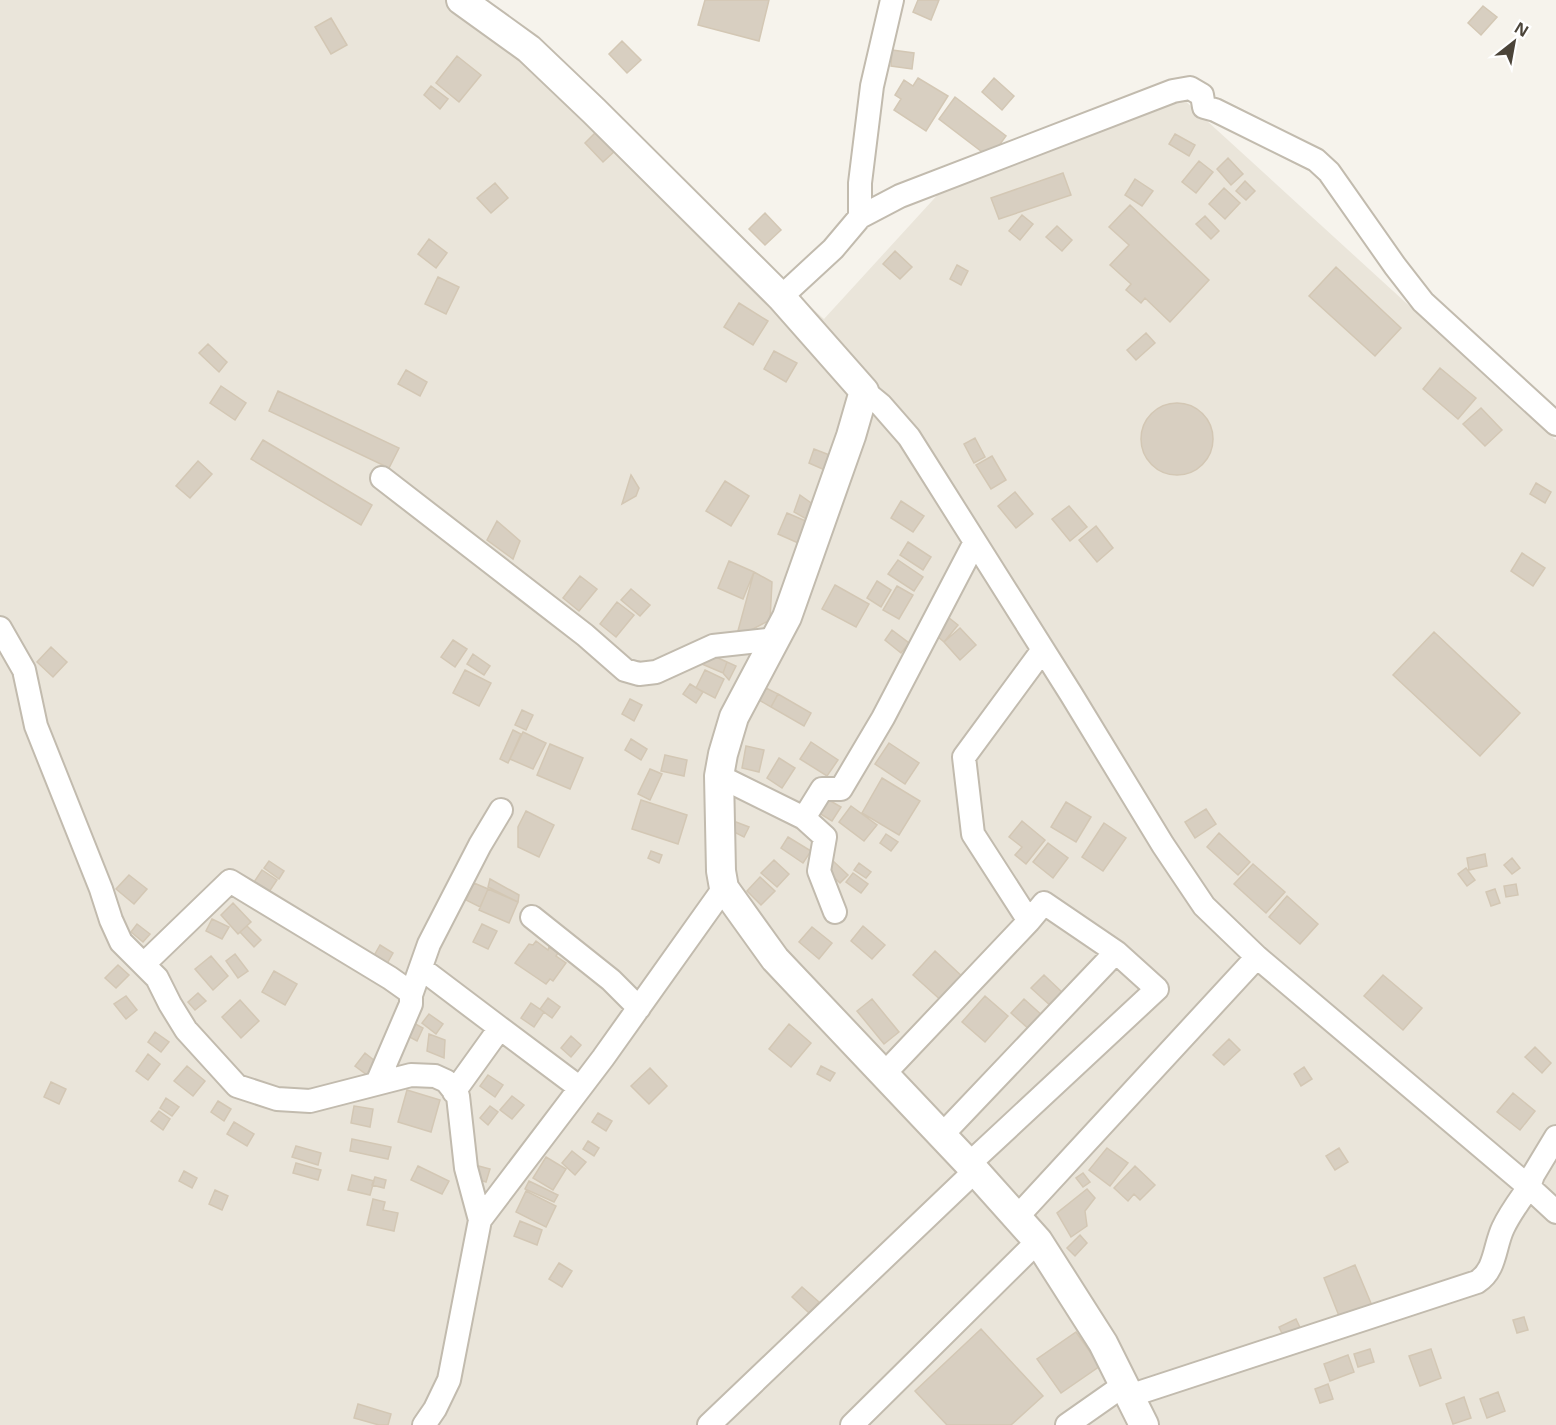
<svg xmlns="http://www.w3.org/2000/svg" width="1556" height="1425" font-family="'Noto Sans',sans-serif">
  <rect width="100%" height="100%" fill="#f6f3ec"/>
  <path fill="#eae5da" d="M0 0H469L824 319 953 178 1183 99 1556 440V1425H0Z"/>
  <path fill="#d8cfc1" stroke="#d3c7b4" stroke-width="1.5" d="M705 0H769L759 41 698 25Z
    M918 0H939L931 20 913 12Z
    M1483 6 1497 17 1481 35 1468 23Z
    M331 18 347 45 331 54 315 27Z
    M622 41 641 60 627 73 609 54Z
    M892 50 914 53 912 69 891 66Z
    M457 56 481 75 459 102 436 83Z
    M918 78 948 96 926 131 894 110 901 99 895 95 904 80 913 86Z
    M994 78 1014 96 1002 110 982 92Z
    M431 86 448 99 440 109 424 95Z
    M955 97 1006 136 990 158 939 119Z
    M598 130 617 149 603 162 585 143Z
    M1175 134 1195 145 1189 156 1169 144Z
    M1228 158 1243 174 1231 185 1217 169Z
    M1199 161 1213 172 1196 193 1182 182Z
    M1063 173 1071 195 999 219 991 198Z
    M1135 179 1153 191 1142 206 1125 195Z
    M1245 181 1255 191 1246 200 1236 191Z
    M495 183 508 198 491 213 477 198Z
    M1224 188 1240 203 1225 219 1209 204Z
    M1130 205 1209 280 1170 322 1145 298 1141 303 1126 290 1131 284 1110 265 1129 245 1109 227Z
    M765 213 781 230 765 245 749 229Z
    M1022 215 1033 224 1020 240 1009 231Z
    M1205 216 1219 231 1211 239 1196 224Z
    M1057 226 1072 240 1062 251 1046 237Z
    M429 239 447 253 436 268 418 254Z
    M895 251 912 267 900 279 883 264Z
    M957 265 968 271 961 285 950 279Z
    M1336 267 1401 328 1375 356 1309 296Z
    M438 277 459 287 446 314 425 304Z
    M739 303 768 321 753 345 724 327Z
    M1146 333 1155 343 1136 360 1127 350Z
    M208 344 227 362 219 372 199 353Z
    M774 351 797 363 786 382 764 369Z
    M1440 368 1476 398 1458 419 1423 389Z
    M406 370 427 382 420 396 398 384Z
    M221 386 246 403 235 420 210 403Z
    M278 391 399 448 389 468 269 411Z
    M1141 439a36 36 0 1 1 72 0a36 36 0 1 1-72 0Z
    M1481 408 1502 430 1485 446 1463 424Z
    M975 438 985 457 974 463 964 444Z
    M263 440 372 505 361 525 251 459Z
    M814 449 832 456 827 471 809 463Z
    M992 456 1006 480 991 489 976 465Z
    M198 461 212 474 190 498 176 486Z
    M631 475 639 488 636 496 622 504Z
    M725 481 749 496 731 526 706 511Z
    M1536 483 1551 492 1545 503 1530 494Z
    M1015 492 1033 514 1016 528 998 506Z
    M800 495 814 505 808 520 794 512Z
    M901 501 924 516 913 532 891 518Z
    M1069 506 1087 527 1070 541 1052 519Z
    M787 513 815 525 805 546 778 534Z
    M497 521 520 541 513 559 487 540Z
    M1096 526 1113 548 1097 562 1079 540Z
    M908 542 931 557 923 570 900 555Z
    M1522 553 1545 568 1533 586 1511 571Z
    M898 560 923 577 914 591 888 574Z
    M729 561 754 572 743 599 718 588Z
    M754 572 772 582 770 620 736 638Z
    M580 576 597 589 579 611 563 598Z
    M877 581 891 590 881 607 867 598Z
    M835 585 869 604 856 627 822 609Z
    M897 586 913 595 899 619 883 610Z
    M631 589 650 605 640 616 621 600Z
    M617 602 634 615 616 637 600 624Z
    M948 617 958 625 944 642 936 635Z
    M960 628 976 645 960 660 944 642Z
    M892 630 909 643 901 653 885 640Z
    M1434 632 1520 713 1480 756 1393 675Z
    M453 640 467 649 455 667 441 657Z
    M51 647 67 662 53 677 37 662Z
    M707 653 727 662 723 673 702 664Z
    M473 654 490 666 484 675 467 664Z
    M727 662 736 666 729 680 723 673Z
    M465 670 491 683 479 706 453 693Z
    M705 670 724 679 715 698 696 688Z
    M690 684 703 692 696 703 683 694Z
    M766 688 778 694 771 707 759 700Z
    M778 694 811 713 804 726 771 707Z
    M630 699 642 705 634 721 622 714Z
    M522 710 533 715 526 730 515 725Z
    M513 730 521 734 508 763 500 759Z
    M523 732 546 743 533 769 510 759Z
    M631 739 647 749 641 760 625 750Z
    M811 742 838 760 827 776 800 759Z
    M889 743 919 763 905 784 875 764Z
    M550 744 583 758 570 789 537 775Z
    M746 746 764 750 759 772 742 768Z
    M665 755 687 760 684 776 661 771Z
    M779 758 795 768 782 788 767 778Z
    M650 769 662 774 650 800 638 794Z
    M882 778 920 801 899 835 862 813Z
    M822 796 841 807 832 821 814 810Z
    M641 800 687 815 678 844 632 829Z
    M1066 802 1091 817 1076 842 1051 827Z
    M851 806 877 825 864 841 839 822Z
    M1206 809 1216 824 1195 838 1185 822Z
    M526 811 554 825 539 857 518 847V827Z
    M1022 821 1045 840 1026 864 1015 855 1022 847 1009 837Z
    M736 822 749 827 744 837 732 831Z
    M1104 823 1126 838 1103 871 1082 857Z
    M1219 833 1250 862 1238 875 1207 847Z
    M886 834 898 842 891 851 880 843Z
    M788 837 811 851 803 863 781 848Z
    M1048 843 1068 858 1053 878 1033 862Z
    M651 851 662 855 659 863 648 858Z
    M1485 854 1487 866 1469 870 1467 858Z
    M1512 858 1520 868 1512 874 1504 865Z
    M774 860 789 874 777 887 761 873Z
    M832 860 848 875 840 883 824 868Z
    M269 861 284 871 279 879 264 868Z
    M859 863 871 872 866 878 854 870Z
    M1253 864 1285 892 1266 913 1234 884Z
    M1466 868 1475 880 1467 886 1458 874Z
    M262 870 277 880 269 892 254 882Z
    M853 873 868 884 861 893 846 882Z
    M129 875 147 889 134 904 116 889Z
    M760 877 775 891 761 905 747 891Z
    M490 879 519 895 518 902 488 887Z
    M474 883 488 889 480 907 466 900Z
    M1516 884 1518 895 1506 897 1504 886Z
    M488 889 518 902 509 923 479 910Z
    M1495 889 1500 903 1491 906 1486 892Z
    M1287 896 1318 924 1300 944 1269 917Z
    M233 903 251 922 238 934 221 915Z
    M212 919 229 927 222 939 206 931Z
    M137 924 150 934 143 942 131 932Z
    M482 924 497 931 488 949 473 942Z
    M247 926 261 940 254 947 240 932Z
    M863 926 885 945 872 959 851 941Z
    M812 927 832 943 819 959 799 942Z
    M536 941 548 950 549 947 558 953 556 956 566 963 553 981 550 979 546 984 515 963 529 944 533 945Z
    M380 945 393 953 384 969 371 961Z
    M935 951 966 980 944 1003 913 975Z
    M235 954 248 971 238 978 226 961Z
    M211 956 228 976 213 990 195 969Z
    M118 965 129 975 116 988 105 978Z
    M274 971 297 984 285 1005 262 992Z
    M1044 975 1065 995 1053 1008 1031 988Z
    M1383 975 1422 1008 1403 1030 1364 996Z
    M198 993 206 1001 195 1010 188 1002Z
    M126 996 137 1010 126 1019 114 1004Z
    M985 996 1008 1016 985 1042 962 1022Z
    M548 998 560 1007 552 1018 540 1009Z
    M872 999 899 1032 884 1044 857 1011Z
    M1024 999 1044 1017 1031 1031 1011 1013Z
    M240 1000 259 1021 241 1038 222 1017Z
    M531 1003 544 1012 534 1027 521 1018Z
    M429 1014 443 1024 436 1034 422 1023Z
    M410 1021 423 1028 417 1041 404 1034Z
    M789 1024 811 1043 791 1067 769 1049Z
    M155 1032 169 1042 161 1052 148 1042Z
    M429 1034 445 1040 444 1058 427 1051Z
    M571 1036 581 1045 571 1057 561 1048Z
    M1229 1039 1240 1050 1224 1065 1213 1055Z
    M1535 1047 1551 1063 1542 1073 1525 1057Z
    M365 1053 380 1065 371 1078 355 1066Z
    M148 1054 160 1064 148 1080 136 1071Z
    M187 1066 205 1081 193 1096 174 1081Z
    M821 1066 835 1073 830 1081 817 1074Z
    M1304 1067 1312 1079 1301 1086 1294 1074Z
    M650 1068 667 1086 649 1104 631 1086Z
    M488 1075 503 1085 495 1097 480 1086Z
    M51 1082 66 1089 59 1104 44 1097Z
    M407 1090 440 1100 431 1132 398 1122Z
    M1513 1093 1535 1111 1520 1130 1497 1112Z
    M512 1096 524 1105 512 1119 500 1110Z
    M166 1098 179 1107 172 1116 160 1108Z
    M218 1101 231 1109 224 1121 211 1112Z
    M354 1106 373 1109 370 1127 351 1123Z
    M490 1106 498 1112 488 1125 480 1118Z
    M159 1111 170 1119 163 1130 151 1121Z
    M598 1113 612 1121 606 1131 592 1122Z
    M234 1122 254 1134 247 1146 227 1134Z
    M352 1139 391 1147 388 1159 350 1151Z
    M588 1141 599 1148 594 1156 583 1149Z
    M296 1146 321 1153 318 1165 292 1157Z
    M1107 1148 1128 1163 1110 1186 1089 1170Z
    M1339 1148 1348 1162 1335 1170 1326 1156Z
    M572 1151 586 1162 575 1175 562 1163Z
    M546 1157 566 1169 553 1190 533 1178Z
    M296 1163 321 1170 318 1180 293 1173Z
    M475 1165 490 1169 486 1182 471 1177Z
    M418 1166 449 1181 442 1194 411 1180Z
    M1135 1166 1155 1185 1140 1200 1134 1194 1128 1201 1114 1188Z
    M184 1171 197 1178 192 1188 179 1181Z
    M1083 1173 1090 1182 1083 1187 1076 1178Z
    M352 1175 374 1181 370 1195 348 1190Z
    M375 1177 386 1180 384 1188 372 1185Z
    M529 1181 558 1195 554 1202 525 1189Z
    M1087 1189 1095 1198 1085 1211 1087 1226 1071 1237 1057 1213Z
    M215 1190 228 1196 222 1210 209 1204Z
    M526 1191 556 1206 546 1227 516 1212Z
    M373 1199 385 1202 383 1210 398 1213 394 1231 367 1225Z
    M520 1221 542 1230 537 1245 514 1236Z
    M1080 1235 1087 1243 1075 1256 1067 1248Z
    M559 1263 572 1271 562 1287 549 1279Z
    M1355 1265 1373 1308 1341 1321 1324 1278Z
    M802 1287 819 1302 809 1313 792 1297Z
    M1524 1317 1528 1330 1517 1333 1513 1320Z
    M1296 1319 1304 1336 1287 1344 1279 1327Z
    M981 1329 1043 1396 1011 1425H947L915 1391Z
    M1076 1332 1100 1366 1061 1393 1037 1359Z
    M1370 1349 1374 1362 1358 1367 1354 1354Z
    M1431 1349 1441 1378 1420 1386 1409 1356Z
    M1348 1355 1354 1372 1330 1381 1324 1364Z
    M1328 1384 1333 1399 1320 1403 1315 1389Z
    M1498 1392 1505 1411 1487 1418 1480 1399Z
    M1464 1397 1471 1418 1453 1424 1446 1404Z
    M358 1404 391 1414 388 1425H379L354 1418Z"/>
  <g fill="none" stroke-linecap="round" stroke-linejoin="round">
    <defs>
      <path id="minor" d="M860 217 900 196 1173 91 1190 88 1202 95 1204 107 1215 110 1316 160 1329 172 1395 266 1423 302 1556 424
        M781 297 833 249 860 217V183L872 86 892 0
        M864 391 881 405 909 437 1071 694 1163 845 1204 906 1257 957 1529 1187 1533 1175 1556 1137
        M382 478 585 635 625 670 639 674 656 672 713 646 777 639
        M0 628 24 670 36 726 101 889 111 920 121 942 157 978 170 1004 186 1030 237 1086 277 1099 310 1101 411 1075 435 1076 446 1081 458 1096 466 1168 480 1220
        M719 776 804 818 825 837 819 871 835 912
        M804 818 822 789H841L883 718 975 542
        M532 917 611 980 639 1008
        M145 963 230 881 390 978 407 990 411 995
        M422 969 500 1028 454 1092
        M500 1028 580 1088
        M884 1074 1029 921 973 834 964 757 1042 651
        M377 1083 411 1004V995L429 944 480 845 501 810
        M942 1135 1116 952
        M969 1164 1157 989 1116 952 1044 903 1029 921
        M1018 1216 1257 957
        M1129 1396 1477 1282C1496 1270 1494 1247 1503 1228 1510 1213 1520 1200 1529 1187L1556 1212
        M424 1425 435 1409 449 1380 480 1220 603 1058 724 888
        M709 1425 975 1171
        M852 1425 1038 1241
        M1067 1425 1124 1385"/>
      <path id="tertiary" d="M461 0 529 49 594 111 781 297 864 391 851 436 787 617 734 717 723 754 719 776 721 871 724 888 775 959 969 1164 1038 1241 1103 1343 1144 1425"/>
    </defs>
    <use href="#minor" stroke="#c2bbae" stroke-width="26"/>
    <use href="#tertiary" stroke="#c2bbae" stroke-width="32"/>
    <use href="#minor" stroke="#fff" stroke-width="22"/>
    <use href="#tertiary" stroke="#fff" stroke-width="28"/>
  </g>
  <g transform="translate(1514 42) rotate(31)" stroke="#ffffff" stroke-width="4.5" paint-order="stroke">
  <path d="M0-4.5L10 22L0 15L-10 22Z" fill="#4b4439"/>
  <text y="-9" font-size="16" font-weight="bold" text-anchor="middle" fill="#4b4439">N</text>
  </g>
</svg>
